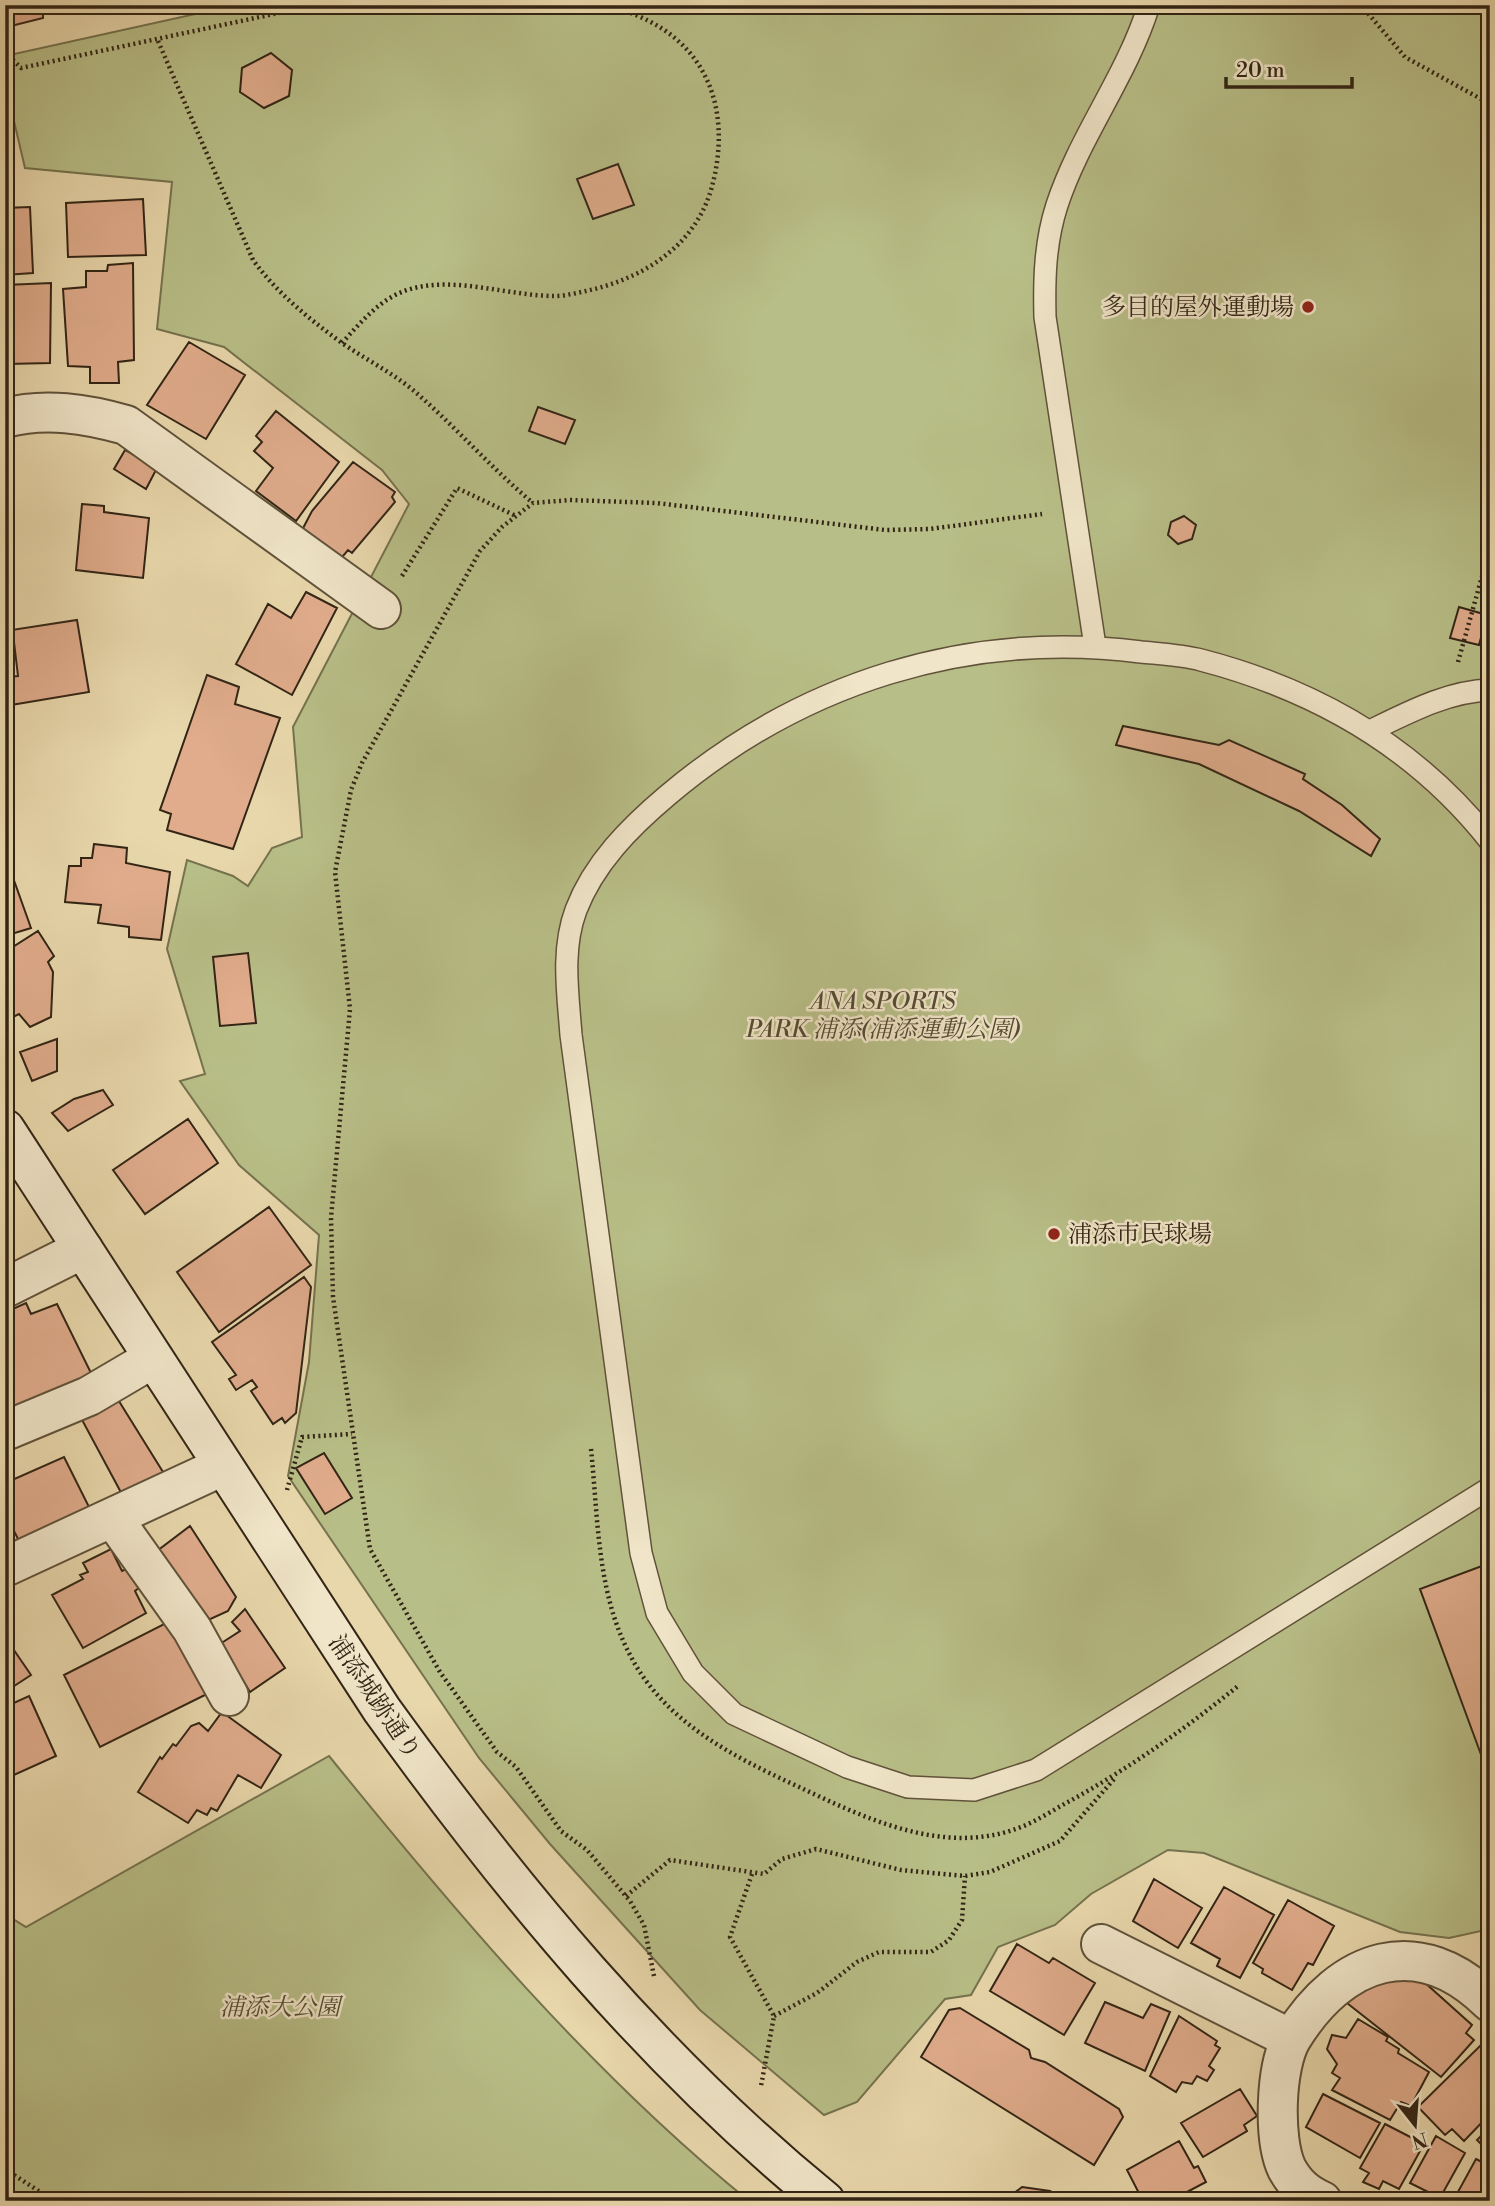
<svg xmlns="http://www.w3.org/2000/svg" width="1495" height="2206" font-family="'Libre Bodoni','Noto Serif JP',serif">
  <rect width="100%" height="100%" fill="#e8d7ab"/>
  <filter id="stains"><feTurbulence type="fractalNoise" baseFrequency=".00286" numOctaves="4"/><feColorMatrix values="0 0 0 0 .2 0 0 0 0 .09 0 0 0 0 .02 0 0 0 .5 -.17"/></filter>
  <radialGradient id="worn" r=".72"><stop offset=".6" stop-color="#630" stop-opacity="0"/><stop offset="1" stop-color="#630" stop-opacity=".3"/></radialGradient>
  <path fill="#b8be87" stroke="#75724e" stroke-width="2" d="M236 5H1490V1929L1449 1938 1400 1932 1204 1853 1168 1850 1091 1894 1055 1925 998 1947 971 1995 945 1999 857 2102 824 2115 700 2010 550 1844 479 1758 288 1476 309 1362 319 1235 239 1165 180 1081 205 1074 167 949 187 860 233 876 248 886 272 848 302 837 293 727 409 504 382 470 224 347 157 329 172 182 25 168 5 83V56Z
    M329 1756C457 1914 590 2072 749 2201H5V1914L26 1927Z"/>
  <path fill="#e0ac8c" stroke="#322515" stroke-width="2" d="M10 5H43V18L11 26Z
    M271 53 292 70 289 96 264 108 240 92 242 68Z
    M5 126 12 158 5 159Z
    M618 164 634 205 593 219 577 179Z
    M143 199 146 255 68 257 66 203Z
    M30 207 33 273 5 275V208Z
    M133 263 134 360 118 362 119 383H90V367L68 366 63 289 86 287V271H107L108 265Z
    M51 283 50 363 7 364 5 285Z
    M189 342 245 375 206 439 147 405Z
    M538 407 575 420 565 444 529 431Z
    M276 411 339 462 296 521 256 491 273 468 254 451 262 442 256 436Z
    M125 450 157 468 146 489 114 469Z
    M353 462 395 492 392 497 395 502 352 553 348 550 338 562 300 534 312 511Z
    M82 504 104 506V512L149 518 143 578 76 570Z
    M1184 516 1196 525 1192 539 1178 544 1168 535 1171 522Z
    M306 592 337 608 292 695 236 664 268 604 291 618Z
    M1459 607 1487 615 1479 645 1450 638Z
    M77 620 89 692 5 706V677L18 676 14 642 5 643V631Z
    M207 675 239 687 235 704 280 718 233 849 167 830 171 814 160 810Z
    M1123 726 1219 745 1229 740 1305 774 1303 779 1342 805 1380 839 1371 856 1299 811 1199 764 1116 745Z
    M94 844 127 848 126 863 170 872 161 940 129 937V927L98 923 101 905 65 902 69 866H81V858H92Z
    M11 872 31 928 5 936V874Z
    M38 931 54 956 48 962 53 972 51 1017 30 1027 19 1014 5 1021V952Z
    M248 953 256 1023 220 1026 213 957Z
    M57 1039V1071L32 1081 20 1052Z
    M103 1090 113 1105 68 1131 52 1113 74 1099Z
    M188 1119 218 1163 145 1214 113 1170Z
    M269 1207 311 1265 219 1332 177 1272Z
    M304 1277 311 1287 296 1413 285 1423 282 1418 273 1424 251 1391 257 1387 252 1380 236 1390 229 1379 236 1375 212 1342Z
    M26 1303 31 1314 57 1304 92 1375 5 1415V1327L11 1324 6 1312Z
    M117 1398 163 1472 124 1498 81 1418Z
    M324 1453 352 1498 325 1514 296 1468Z
    M64 1457 90 1509 20 1543 5 1513V1474L10 1481Z
    M190 1526 236 1597 228 1611 206 1621 157 1551Z
    M111 1549 122 1571 129 1568 140 1587 135 1591 146 1613 83 1648 52 1595 83 1579 80 1575 88 1572 83 1563Z
    M1490 1563V1779L1420 1589Z
    M245 1609 285 1668 250 1692 220 1644 240 1631 232 1622Z
    M172 1620 209 1693 100 1747 64 1675Z
    M5 1637 31 1675 5 1692Z
    M29 1696 56 1756 5 1779V1707Z
    M222 1712 281 1755 261 1788 238 1775 217 1811 211 1808 207 1815 197 1810 188 1823 138 1792 160 1757 162 1759 173 1744 176 1746 191 1726 199 1723 208 1731Z
    M1154 1879 1202 1908 1178 1948 1133 1921Z
    M1224 1887 1274 1915 1240 1978 1217 1966 1220 1959 1191 1943Z
    M1288 1900 1334 1926 1313 1965 1308 1963 1292 1990 1262 1973 1263 1969 1253 1963Z
    M1017 1944 1049 1963 1053 1958 1095 1983 1064 2035 990 1991Z
    M1413 1972 1472 2025 1466 2033 1474 2040 1441 2077 1338 1996Z
    M1105 2002 1143 2018 1151 2004 1170 2012 1145 2071 1085 2043Z
    M960 2008 1029 2050 1031 2058 1045 2062 1119 2109 1123 2117 1094 2165 921 2057 949 2010Z
    M1179 2016 1217 2041 1215 2045 1220 2048 1209 2066 1214 2070 1207 2081 1197 2076 1192 2084 1182 2082 1176 2092 1150 2076Z
    M1358 2019 1388 2037 1386 2041 1399 2049 1398 2053 1429 2072 1411 2106 1401 2102 1390 2120 1332 2090 1340 2078 1332 2073 1337 2064 1327 2049 1332 2035 1346 2038Z
    M1482 2044 1490 2050V2114L1464 2141 1452 2129 1445 2135 1418 2107Z
    M1240 2089 1257 2116 1244 2125 1247 2131 1203 2157 1181 2123Z
    M1323 2094 1380 2123 1360 2158 1306 2127Z
    M1385 2124 1424 2144 1399 2189 1383 2181 1379 2189 1363 2182 1369 2173 1360 2168Z
    M1490 2127V2153L1477 2140Z
    M1436 2136 1465 2153 1440 2198 1410 2183Z
    M1179 2141 1194 2168 1198 2166 1206 2182 1170 2201H1143L1127 2170Z
    M1476 2159 1490 2166V2201H1453Z
    M1022 2187 1050 2191 1065 2200 1004 2201Z"/>
  <g fill="none" stroke-linecap="round" stroke-linejoin="round">
    <defs>
      <path id="lane" d="M1095 646 1045 317C1044 279 1045 242 1057 205 1080 135 1127 76 1149 5
        M1372 730C1409 712 1449 691 1490 690
        M1490 841C1415 746 1316 690 1201 660 1182 655 1161 654 1141 652 968 630 802 682 668 795 630 827 594 863 576 910 561 950 568 994 571 1035L641 1553 657 1613 693 1673 734 1714 847 1767 908 1787 974 1790 1036 1770 1490 1488"/>
      <path id="street" d="M5 418C45 407 87 414 126 425L381 609
        M5 1288 83 1249
        M5 1431 89 1396 152 1359
        M113 1518 192 1629 229 1696
        M5 1567 223 1466
        M1101 1944 1291 2039
        M1322 2201C1306 2194 1296 2185 1287 2169 1273 2140 1275 2066 1292 2038 1341 1958 1418 1931 1490 2002"/>
      <path id="secondary" d="M5 1129 382 1710C512 1890 653 2061 825 2201"/>
    </defs>
    <use href="#lane" stroke="#60523a" stroke-width="24"/>
    <use href="#street" stroke="#60523a" stroke-width="42"/>
    <use href="#secondary" stroke="#322515" stroke-width="42"/>
    <path stroke="#322515" stroke-width="4.5" stroke-dasharray="2 3.5" stroke-linecap="butt" d="M1361 5 1405 57 1490 104
      M158 41 253 260C277 293 308 318 342 343 365 359 391 372 413 390 455 426 491 468 533 503
      M5 52 21 68 316 5
      M342 343C361 322 380 299 407 290 454 275 507 296 555 296 565 296 576 293 586 291 642 279 694 247 711 190 722 152 723 108 703 72 682 34 645 15 605 5
      M402 576 457 488 516 516
      M1458 662 1490 548
      M591 1449C598 1517 597 1590 628 1651 662 1721 732 1756 799 1787 867 1819 945 1857 1021 1827 1037 1821 1053 1810 1068 1802 1128 1769 1185 1729 1238 1686
      M287 1490 302 1437 352 1434
      M752 1874 730 1937 774 2016 761 2086
      M626 1896 670 1860 764 1874 782 1859 816 1849 901 1870 965 1876 990 1872 1060 1841 1115 1778
      M654 1976 644 1925 630 1901 587 1850 561 1831 516 1767 497 1752 440 1672 370 1549 333 1297 331 1218 350 1009 335 872 351 790 362 763 480 551 502 527 533 503 570 500 656 503 885 530 930 529 1042 514
      M774 2016 817 1993 857 1962 879 1952H931L949 1940 962 1920 965 1876
      M5 2169 54 2201"/>
    <use href="#lane" stroke="#f0e5c8" stroke-width="21"/>
    <use href="#street" stroke="#f0e5c8" stroke-width="38"/>
    <use href="#secondary" stroke="#f0e5c8" stroke-width="38"/>
  </g>
  <g fill="#8f2418" stroke="#f0e5c8" stroke-width="2.5">
    <circle cx="1308" cy="307" r="7"/>
    <circle cx="1054" cy="1234" r="7"/>
  </g>
  <g text-anchor="middle" stroke-width="5" stroke-linejoin="round" paint-order="stroke">
    <g font-size="24" fill="#322515" stroke="#f0e5c8" text-anchor="end">
      <text x="1294" y="315">多目的屋外運動場</text>
      <text x="1068" y="1242" text-anchor="start">浦添市民球場</text>
    </g>
    <g font-size="24" font-style="italic" fill="#544b32" stroke="#f0e5c8">
      <text x="883" y="1009">ANA SPORTS<tspan x="883" dy="28">PARK 浦添(浦添運動公園)</tspan></text>
      <text x="280" y="2015">浦添大公園</text>
    </g>
    <g font-size="24" fill="#322515" stroke="#f0e5c8">
      <text transform="translate(375 1697) rotate(56)" y="8">浦添城跡通り</text>
    </g>
  </g>
  <rect width="1495" height="2206" fill="none" stroke="#e8d7ab" stroke-width="28"/>
  <rect x="7" y="7" width="1481" height="2192" fill="none" stroke="#322515" stroke-width="3.5"/>
  <rect x="14" y="14" width="1467" height="2178" fill="none" stroke="#322515" stroke-width="2"/>
  <g transform="translate(1415 2125) rotate(163)" stroke="#f0e5c8" stroke-width="5" paint-order="stroke">
  <path d="M0-5L12 26L0 18L-12 26Z" fill="#322515"/>
  <text y="-10" font-size="19" font-weight="bold" text-anchor="middle" fill="#322515">N</text>
  </g>
  <path d="M1226 77v10h126v-10" fill="none" stroke="#322515" stroke-width="3.5"/>
  <text x="1236" y="77" font-size="21" fill="#322515" stroke="#f0e5c8" stroke-width="5" paint-order="stroke">20 m</text>
  <rect width="100%" height="100%" filter="url(#stains)"/>
  <rect width="100%" height="100%" fill="url(#worn)"/>
</svg>
